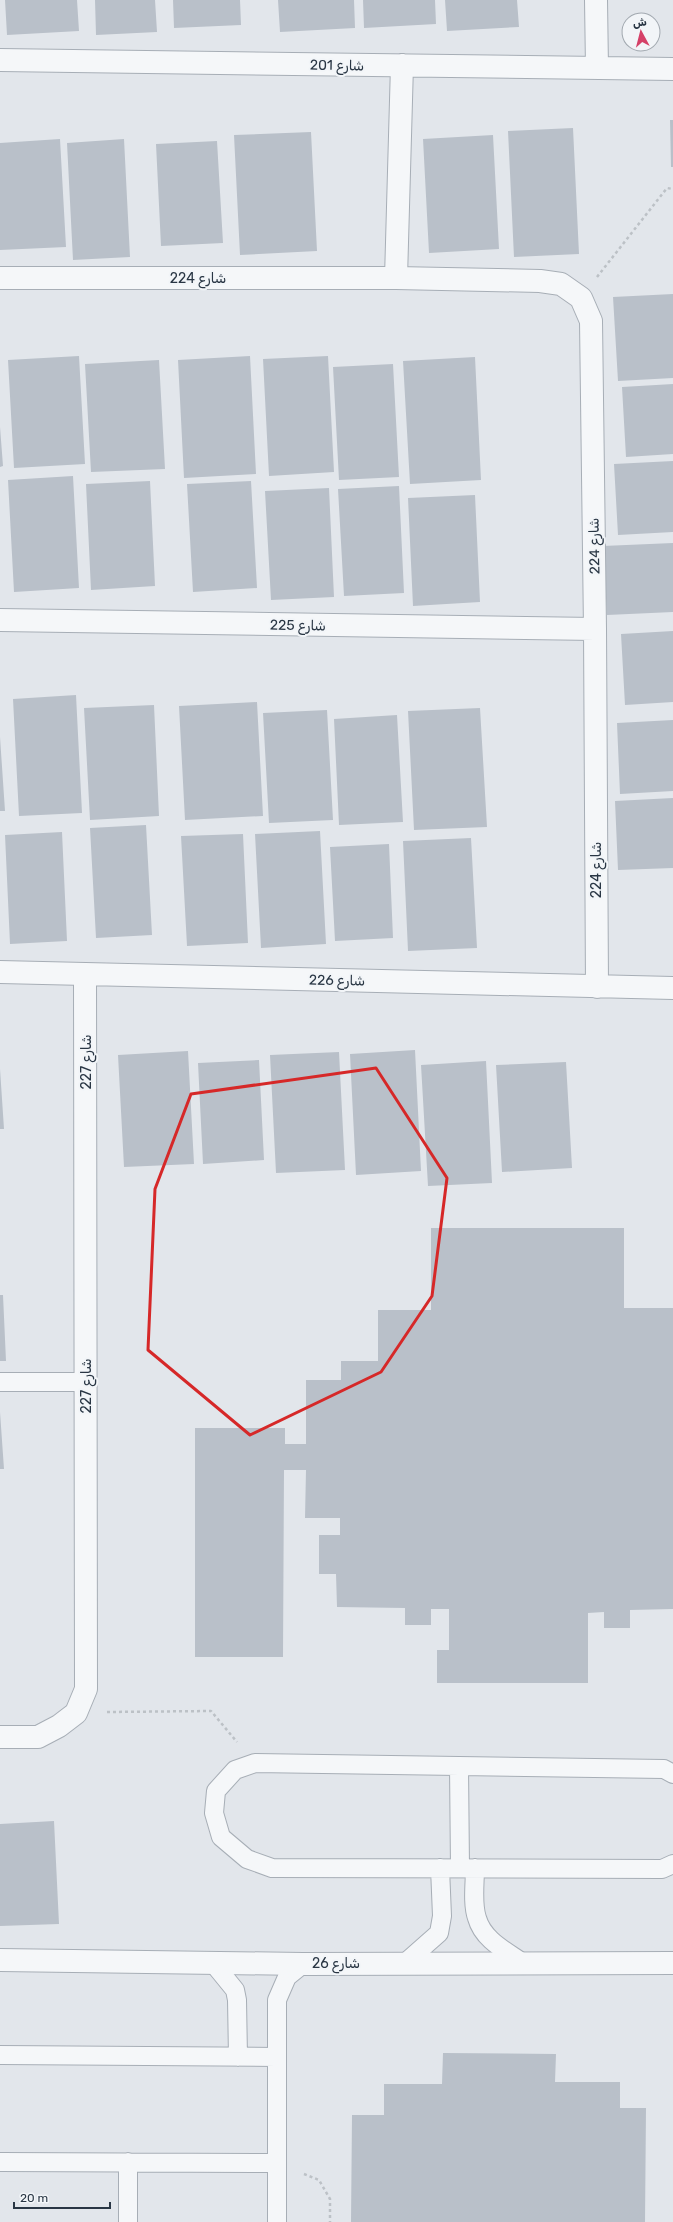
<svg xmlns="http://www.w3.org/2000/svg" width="673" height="2222" font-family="Rubik,Vazirmatn,sans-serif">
  <rect width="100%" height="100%" fill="#e2e6eb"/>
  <path fill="#b9c0c9" d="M5 0H77L79 31 7 35Z
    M95 0H155L157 32 96 35Z
    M173 0H240L241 25 174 28Z
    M278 0H354L355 28 280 32Z
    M363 0H435L436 24 364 28Z
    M445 0H517L519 27 447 31Z
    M670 120H673V167H671Z
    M573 128 579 254 514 257 508 131Z
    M311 132 317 251 240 255 234 135Z
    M493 135 499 249 429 253 423 139Z
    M60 139 66 247 0 250V143Z
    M124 139 130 257 73 260 67 143Z
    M217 141 223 243 161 246 156 144Z
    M673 294V378L618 381 613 297Z
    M79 356 85 464 14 468 8 360Z
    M250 356 256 474 184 478 178 360Z
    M328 356 334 472 269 476 263 359Z
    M475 357 481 480 410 484 403 361Z
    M159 360 165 469 91 472 85 364Z
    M393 364 399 477 339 480 333 367Z
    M673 384V454L626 457 622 387Z
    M0 427 3 466 0 467Z
    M673 461V532L618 535 614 464Z
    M73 476 79 588 14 592 8 480Z
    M150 481 155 586 91 590 86 484Z
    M251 481 257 588 193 592 187 484Z
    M399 486 404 593 344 596 338 489Z
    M329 488 334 597 271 600 265 491Z
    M475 495 480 602 413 606 408 498Z
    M673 543V612L607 615 603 546Z
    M673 631V702L625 705 621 634Z
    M76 695 82 813 19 816 13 699Z
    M257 702 263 816 185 820 179 706Z
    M154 705 159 816 90 820 84 708Z
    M480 708 487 827 414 830 408 711Z
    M327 710 333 820 269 823 263 713Z
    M397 715 403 822 339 825 334 719Z
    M673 720V791L620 794 617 723Z
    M0 737 5 811H0Z
    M673 798V868L618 870 615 801Z
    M146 825 152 935 96 938 90 828Z
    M320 831 326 944 261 948 255 834Z
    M62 832 67 941 10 944 5 835Z
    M243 834 248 943 187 946 181 836Z
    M471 838 477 948 408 951 403 841Z
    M389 844 393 938 335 941 330 847Z
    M415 1050 421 1171 356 1175 350 1054Z
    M188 1051 194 1164 124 1167 118 1055Z
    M339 1052 345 1170 276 1173 270 1055Z
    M259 1060 264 1160 203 1164 198 1063Z
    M486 1061 492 1183 428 1186 421 1065Z
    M566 1062 572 1168 502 1172 496 1065Z
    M0 1069 4 1129H0Z
    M431 1228H624V1308H673V1609L630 1610V1628H604V1612L588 1613V1683H437V1650H449V1609H431V1625H405V1608L337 1607 336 1574H319V1535H340V1518H305L306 1470H284L283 1657H195V1428H285V1444H306V1380H341V1361H378V1310H431Z
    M0 1295H3L6 1361H0Z
    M0 1412 4 1469H0Z
    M54 1821 59 1924 0 1926V1824Z
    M443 2053 556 2054 555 2082H620V2108H646L645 2222H351L352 2115H384V2084H442Z"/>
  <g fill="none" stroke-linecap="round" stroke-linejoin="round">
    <defs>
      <path id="lane" d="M0 1382H86
        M459 1766 460 1868
        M673 1774 664 1769 255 1763 235 1770 216 1791 214 1813 221 1837 247 1859 272 1868 662 1869 673 1864
        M475 1868C475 1883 472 1904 477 1918 483 1940 506 1951 523 1963
        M213 1963 235 1990 237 2000 238 2057
        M405 1963 439 1933 442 1916 440 1868
        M0 2055 276 2057
        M0 2162 277 2163
        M128 2162V2222
        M277 2222V2000L287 1977 303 1964"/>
      <path id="street" d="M596 0 597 68
        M0 60 673 69
        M0 278H396L540 281 561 284 581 298 591 321 595 629 597 987
        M396 278 402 65
        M0 620 595 629
        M0 972 673 988
        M0 1737H38L59 1726 76 1713 86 1689 85 974
        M0 1960 303 1964 673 1963"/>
    </defs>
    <use href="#lane" stroke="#a7aeb6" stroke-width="20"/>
    <use href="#street" stroke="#a7aeb6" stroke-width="24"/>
    <path stroke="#bcc1c6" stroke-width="2.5" stroke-dasharray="3 3" stroke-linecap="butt" d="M597 277 667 188 673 189
      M107 1712 211 1711 237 1742
      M304 2174 319 2180 330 2199V2222"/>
    <use href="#lane" stroke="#f5f7f9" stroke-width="18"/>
    <use href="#street" stroke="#f5f7f9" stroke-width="22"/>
  </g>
  <path fill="none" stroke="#d62828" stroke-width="3" stroke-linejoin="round" d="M376 1068 447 1178 432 1296 381 1372 250 1435 148 1350 155 1189 191 1094Z"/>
  <g text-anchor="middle" stroke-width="4" stroke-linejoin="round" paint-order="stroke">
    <g font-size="14" fill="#293644" stroke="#f2f5f8">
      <text transform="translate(337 65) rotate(1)" y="5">شارع 201</text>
      <text x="198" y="283">شارع 224</text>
      <text transform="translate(594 546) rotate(-91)" y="5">شارع 224</text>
      <text transform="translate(298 625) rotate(1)" y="5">شارع 225</text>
      <text transform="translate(596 870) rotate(-90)" y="5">شارع 224</text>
      <text transform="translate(337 980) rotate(1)" y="5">شارع 226</text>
      <text transform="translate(86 1062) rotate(-90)" y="5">شارع 227</text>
      <text transform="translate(86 1386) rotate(-90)" y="5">شارع 227</text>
      <text x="336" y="1968">شارع 26</text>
    </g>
  </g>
  <g transform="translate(641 32) rotate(353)"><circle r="19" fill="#f2f5f8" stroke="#a2a9b0"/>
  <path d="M0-3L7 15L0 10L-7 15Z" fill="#d54168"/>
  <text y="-6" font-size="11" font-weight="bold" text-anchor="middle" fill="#293644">ش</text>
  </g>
  <path d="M14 2202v6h96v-6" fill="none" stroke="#293644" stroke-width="2"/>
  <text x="20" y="2202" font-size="12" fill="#293644" stroke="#f2f5f8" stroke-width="3" paint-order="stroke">20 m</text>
</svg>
